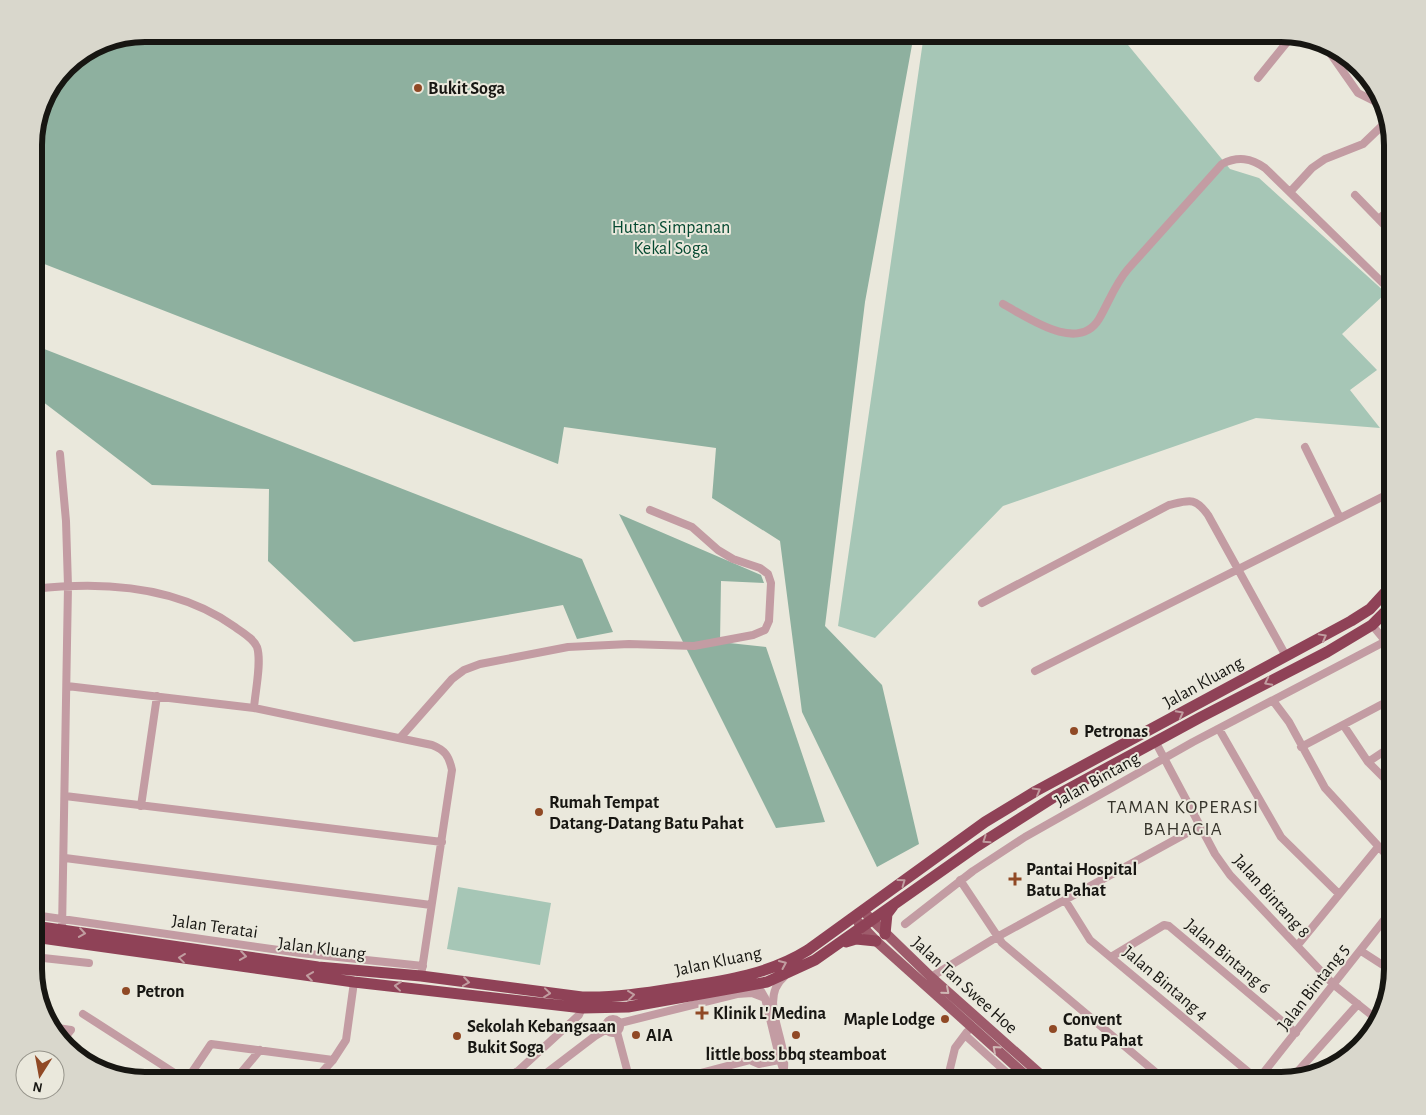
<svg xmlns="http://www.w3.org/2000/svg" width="1426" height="1115" font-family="'Alegreya Sans',sans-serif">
  <rect width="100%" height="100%" fill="#eae8dc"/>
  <path fill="#a6c6b6" d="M924 34H1119L1230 169 1259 178 1386 293 1342 334 1377 370 1350 390 1380 428 1256 418 1003 506 875 638 838 626Z
    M458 887 551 903 540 965 447 949Z"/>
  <path fill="#8eb09f" d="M146 34H914L865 302 825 626 882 685 919 844 877 867 802 712 780 541 712 498 716 448 564 427 558 464 34 260V138L45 96 72 62 103 42Z
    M34 345 582 559 613 632 577 639 563 605 354 642 268 561 269 489 152 485 34 395Z
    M619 514 761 575 764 583 721 581 720 642 766 647 825 822 776 828Z"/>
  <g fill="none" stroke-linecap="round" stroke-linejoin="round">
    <path stroke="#c39ca3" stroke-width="8" d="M1198 35V34
      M1323 43 1358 93 1376 102 1384 109
      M1258 78 1292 36
      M1290 192 1312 168 1325 159 1363 144 1387 121
      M1355 195 1392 233
      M1379 219 1392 207
      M1003 304C1027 317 1078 354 1099 319 1109 302 1115 284 1128 269L1222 164C1238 156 1251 158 1265 168L1392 292
      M1305 447 1340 518
      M60 454 66 521 68 586 62 930
      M34 589C102 581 178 586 235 627 243 633 253 638 257 647 262 662 255 692 254 708
      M982 603 1169 505C1190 500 1195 497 1208 515L1286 656
      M1372 625 1392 649
      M1035 671 1392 492
      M67 686 254 708 432 745C445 750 449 756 452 770L421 976
      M1274 702 1289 722 1325 788 1392 861
      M1344 726 1368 762 1392 786
      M1219 729 1281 837 1339 894
      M400 738 452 679 464 670 480 664 568 647 629 644 694 646 753 635 765 630 769 621 771 583 768 574 760 568 733 559 718 550 692 527 650 510
      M1155 741 1215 854 1230 875 1334 985 1379 1021
      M1301 747 1392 699
      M1368 762 1392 746
      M65 796 442 842
      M141 806 157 696
      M65 858 431 905
      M960 880 1002 943 1166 1081
      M1065 900 1090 940 1258 1080
      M34 915 300 953 423 966
      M905 924 973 871 1025 837 1193 742 1384 642 1392 633
      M1297 946 1378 847
      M1361 951 1392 971
      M34 957 89 963
      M1111 957 1164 925 1169 926 1296 1033
      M784 977C758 999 787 1039 784 1068
      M931 977 997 937 1200 826
      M750 985 761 991 765 998 780 1060 787 1081
      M83 1014 187 1081
      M606 1026a7 7 0 1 1 14 0a7 7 0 1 1-14 0Z
      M620 1023 737 994 752 993 765 998
      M51 1027 71 1030 62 1041
      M617 1032 630 1081
      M965 1035 1016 1081
      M752 1061 759 1064 784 1059
      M516 1072 527 1081
      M1291 1079 1358 1004
      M186 1081 211 1044 333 1060
      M234 1081 260 1050
      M314 1081 333 1060 346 1040 354 982
      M507 1081 579 1015 583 1006
      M536 1081 595 1036 607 1029
      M670 1081 784 1051
      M947 1081 955 1048 967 1032
      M1257 1081 1392 910"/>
    <path stroke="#9e5b6b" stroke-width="10" d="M867 915 931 977 1048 1081
      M858 922 876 941 1032 1081"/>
    <path stroke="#8f4257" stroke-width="11" d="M34 926 318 967 421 976 582 997C614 998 646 993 677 988 723 981 768 975 808 950L985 822 1036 791 1351 621 1370 609 1392 585
      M885 934 887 914 893 906
      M34 937 354 982 583 1008 628 1007 767 982 815 960 977 846 1057 795 1201 717 1327 652 1372 625 1392 605
      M846 942 856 939 876 941"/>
  </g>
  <defs><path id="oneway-chevron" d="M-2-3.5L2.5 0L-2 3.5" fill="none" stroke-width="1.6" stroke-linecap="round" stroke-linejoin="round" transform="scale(1.25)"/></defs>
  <g stroke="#c19da0">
    <use href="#oneway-chevron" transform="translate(1323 637) rotate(-29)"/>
    <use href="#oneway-chevron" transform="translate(1268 682) rotate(153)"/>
    <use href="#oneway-chevron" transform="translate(1180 714) rotate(-28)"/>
    <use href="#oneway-chevron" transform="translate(1037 791) rotate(-30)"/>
    <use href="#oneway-chevron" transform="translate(986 840) rotate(146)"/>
    <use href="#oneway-chevron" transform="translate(902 882) rotate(-36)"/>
    <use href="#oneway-chevron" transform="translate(82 933) rotate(8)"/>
    <use href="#oneway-chevron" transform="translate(243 956) rotate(8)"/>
    <use href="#oneway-chevron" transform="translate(182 958) rotate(-173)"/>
    <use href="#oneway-chevron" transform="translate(783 964) rotate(-24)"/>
    <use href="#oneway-chevron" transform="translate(310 976) rotate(-172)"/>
    <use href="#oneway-chevron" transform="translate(466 982) rotate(8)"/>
    <use href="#oneway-chevron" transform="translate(398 986) rotate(-174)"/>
    <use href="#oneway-chevron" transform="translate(547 993) rotate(6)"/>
    <use href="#oneway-chevron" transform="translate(631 995) rotate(-7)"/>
  </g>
  <g stroke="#cfb7b4">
    <use href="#oneway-chevron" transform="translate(946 991) rotate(41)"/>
    <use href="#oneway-chevron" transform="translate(996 1049) rotate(-138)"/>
  </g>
  <g fill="#904925" stroke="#eae8dc" stroke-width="2">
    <circle cx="418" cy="88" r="5"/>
    <circle cx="1074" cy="731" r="5"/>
    <circle cx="539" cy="812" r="5"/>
    <path d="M1012.5 871.5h5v5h5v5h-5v5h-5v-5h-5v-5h5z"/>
    <circle cx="126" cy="991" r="5"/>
    <path d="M699.5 1005.5h5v5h5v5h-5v5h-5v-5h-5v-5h5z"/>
    <circle cx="945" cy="1019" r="5"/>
    <circle cx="1053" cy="1029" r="5"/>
    <circle cx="636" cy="1035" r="5"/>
    <circle cx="796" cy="1035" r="5"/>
    <circle cx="457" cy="1036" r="5"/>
  </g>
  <g text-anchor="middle" stroke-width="4" stroke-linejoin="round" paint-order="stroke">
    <g font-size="18" font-weight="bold" fill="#171612" stroke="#eae8dc" text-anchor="start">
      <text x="428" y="94">Bukit Soga</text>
      <text x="1084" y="737">Petronas</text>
      <text x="549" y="808">Rumah Tempat<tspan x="549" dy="21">Datang-Datang Batu Pahat</tspan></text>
      <text x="1026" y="875">Pantai Hospital<tspan x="1026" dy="21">Batu Pahat</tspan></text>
      <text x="136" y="997">Petron</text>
      <text x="713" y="1019">Klinik L' Medina</text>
      <text x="935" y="1025" text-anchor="end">Maple Lodge</text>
      <text x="1063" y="1025">Convent<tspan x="1063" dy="21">Batu Pahat</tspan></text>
      <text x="467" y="1032">Sekolah Kebangsaan<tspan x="467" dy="21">Bukit Soga</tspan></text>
      <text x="646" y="1041">AIA</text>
      <text x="796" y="1060" text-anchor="middle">little boss bbq steamboat</text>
    </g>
    <g font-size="18" fill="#054931" stroke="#eae8dc">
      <text x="671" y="233">Hutan Simpanan<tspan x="671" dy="21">Kekal Soga</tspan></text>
    </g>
    <g font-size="18" fill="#171612" stroke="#eae8dc">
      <text transform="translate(1203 682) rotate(-29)" y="6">Jalan Kluang</text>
      <text transform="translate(1097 779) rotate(-29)" y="6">Jalan Bintang</text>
      <text transform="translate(1272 896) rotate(48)" y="6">Jalan Bintang 8</text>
      <text transform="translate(215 926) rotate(8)" y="6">Jalan Teratai</text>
      <text transform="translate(322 948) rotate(7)" y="6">Jalan Kluang</text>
      <text transform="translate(1228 956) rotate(40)" y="6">Jalan Bintang 6</text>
      <text transform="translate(718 961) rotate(-12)" y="6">Jalan Kluang</text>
      <text transform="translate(1166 983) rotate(40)" y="6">Jalan Bintang 4</text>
      <text transform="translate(965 985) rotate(42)" y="6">Jalan Tan Swee Hoe</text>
      <text transform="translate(1313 987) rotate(-52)" y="6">Jalan Bintang 5</text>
    </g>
    <g font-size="19" letter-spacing="1" fill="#36342b" stroke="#eae8dc">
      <text x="1183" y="813">TAMAN KOPERASI<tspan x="1183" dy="22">BAHAGIA</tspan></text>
    </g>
  </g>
  <path d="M0 0H1426V1115H0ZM145 42H1281A103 103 0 0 1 1384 145V969A103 103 0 0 1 1281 1072H145A103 103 0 0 1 42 969V145A103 103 0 0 1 145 42Z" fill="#d9d7cc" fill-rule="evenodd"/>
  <path fill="none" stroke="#171612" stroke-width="6" d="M145 42H1281A103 103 0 0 1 1384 145V969A103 103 0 0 1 1281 1072H145A103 103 0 0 1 42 969V145A103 103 0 0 1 145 42Z"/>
  <g transform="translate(40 1075) rotate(191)"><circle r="24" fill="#eae8dc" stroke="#96948b"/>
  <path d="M0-4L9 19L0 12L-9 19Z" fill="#904925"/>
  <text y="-8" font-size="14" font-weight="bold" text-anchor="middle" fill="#171612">N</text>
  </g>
</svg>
